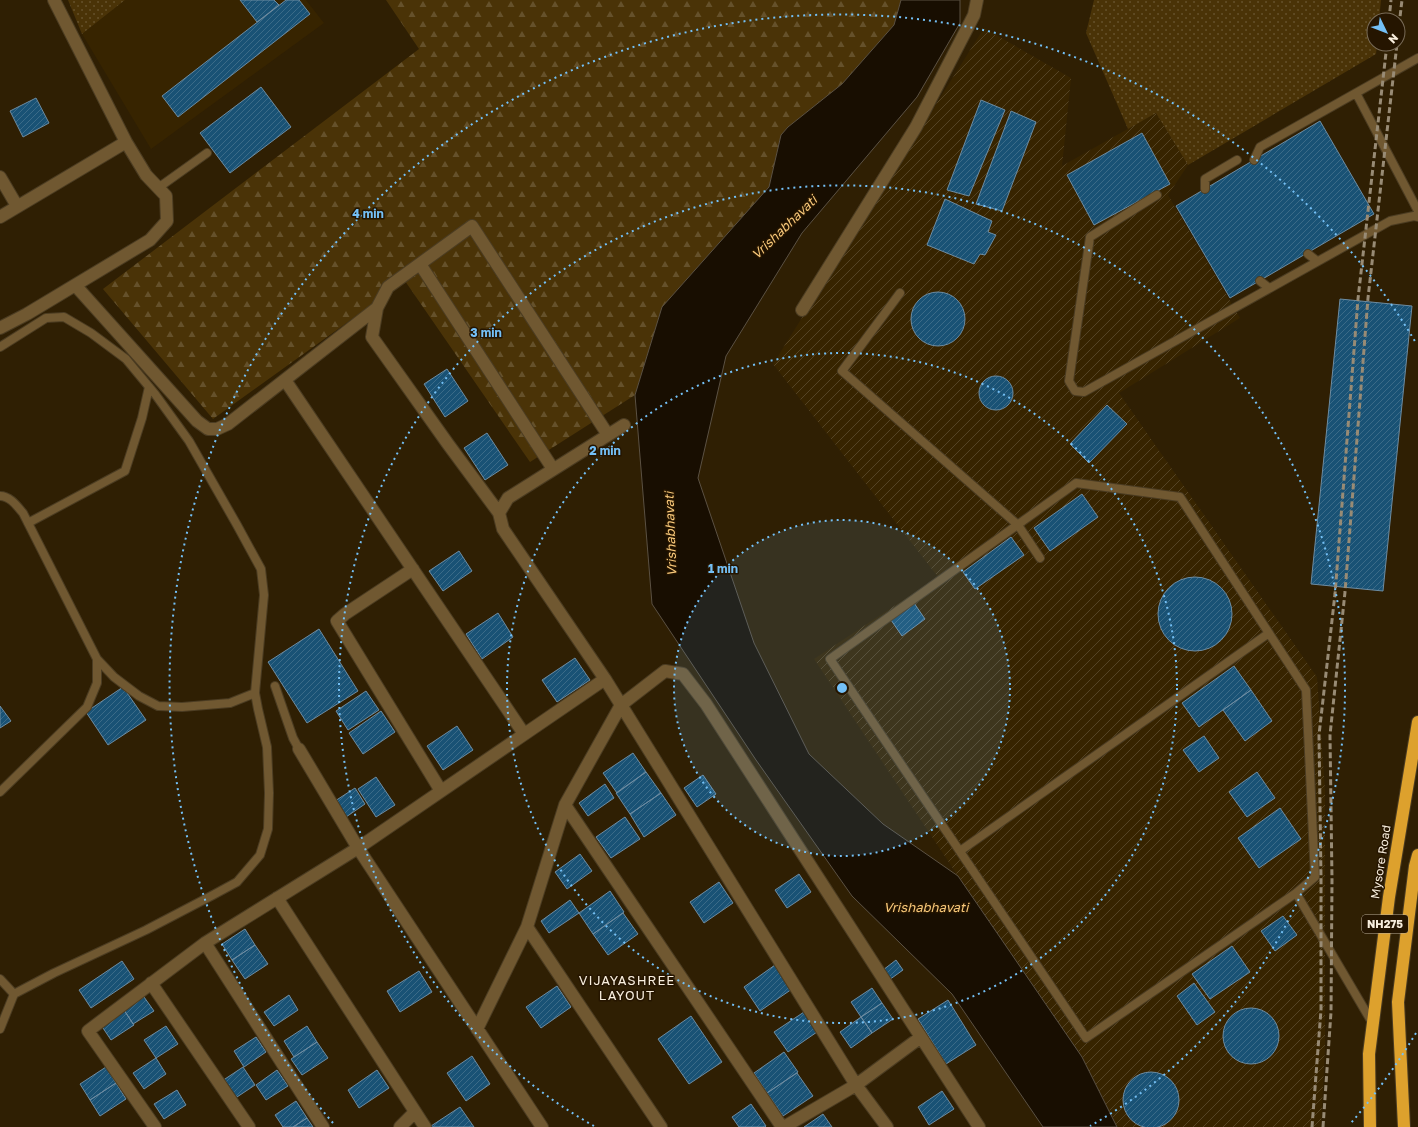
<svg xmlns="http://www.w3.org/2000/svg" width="1418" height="1127" font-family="'Golos Text',sans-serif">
  <defs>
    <pattern id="industrial-furrows" width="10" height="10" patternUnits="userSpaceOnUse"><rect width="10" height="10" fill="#372400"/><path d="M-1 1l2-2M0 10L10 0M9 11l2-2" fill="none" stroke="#554425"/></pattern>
    <pattern id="grass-dots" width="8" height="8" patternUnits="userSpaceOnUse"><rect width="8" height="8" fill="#4a3307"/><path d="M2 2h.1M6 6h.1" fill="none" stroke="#65512b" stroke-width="1.8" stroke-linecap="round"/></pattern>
    <pattern id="forest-firs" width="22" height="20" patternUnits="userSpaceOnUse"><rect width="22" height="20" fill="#4a3307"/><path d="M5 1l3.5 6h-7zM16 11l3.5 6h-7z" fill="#65512b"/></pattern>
    <pattern id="building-hatch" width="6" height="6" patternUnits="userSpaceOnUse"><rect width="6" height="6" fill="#195275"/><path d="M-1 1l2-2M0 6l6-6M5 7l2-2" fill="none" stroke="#3b6b88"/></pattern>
  </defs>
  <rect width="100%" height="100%" fill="#2f1f03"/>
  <path fill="#372400" d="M125 0H306L324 23 151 149 82 34Z"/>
  <path fill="url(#industrial-furrows)" d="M984 28 1071 78 1062 166 1156 113 1188 165 1168 195 1240 318 1119 393 1317 677 1325 790V1047L1321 1127H1118L1082 1057 958 876 814 659 938 577 773 364Z"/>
  <path fill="url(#grass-dots)" d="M68 0H125L82 34Z
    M1094 0H1381L1379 20H1374V44H1377L1376 54 1188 165 1156 113 1128 129 1086 33Z"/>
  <path fill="url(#forest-firs)" d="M386 0H901L894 25 842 84 788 127 781 135 769 187 662 307 635 395 530 462 405 281 213 419 103 289 419 49Z"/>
  <path fill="#180e01" stroke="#5b5143" d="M901 0H960V23L917 97 802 233 726 356 698 478 754 643 809 754 883 824 958 876 1082 1057 1117 1127H1043L952 994 852 896 756 760 652 604 635 395 662 307 769 187 781 135 788 127 842 84 894 25Z"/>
  <path fill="url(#building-hatch)" stroke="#6d8ca2" d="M240 0H274L279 5 257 22Z
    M286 0H299L310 14 178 117 162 96Z
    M261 87 291 127 230 173 200 133Z
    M36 98 49 123 23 137 10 111Z
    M981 100 1005 110 969 196 947 190Z
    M1011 111 1036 122 1002 211 976 204Z
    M1320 121 1374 214 1230 298 1176 206Z
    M1142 133 1170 184 1094 225 1067 175Z
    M945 199 992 221 988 232 996 235 985 255 980 254 974 264 927 245Z
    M911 319a27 27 0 1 1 54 0a27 27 0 1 1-54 0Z
    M1340 299 1412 306 1383 591 1311 584Z
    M447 369 468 401 445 417 424 384Z
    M979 393a17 17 0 1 1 34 0a17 17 0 1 1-34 0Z
    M1107 405 1127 424 1089 463 1070 444Z
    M487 433 508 465 485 480 464 448Z
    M1082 494 1098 517 1050 551 1034 528Z
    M1011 537 1024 555 975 589 963 572Z
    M459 551 472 571 443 591 429 571Z
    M1158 614a37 37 0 1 1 74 0a37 37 0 1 1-74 0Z
    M914 603 925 619 902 636 891 620Z
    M498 613 513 637 482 659 466 634Z
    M319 629 358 691 307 723 268 662Z
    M575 658 590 680 557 702 542 680Z
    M1234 666 1251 690 1199 727 1182 703Z
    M123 687 146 720 108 745 86 712Z
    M1251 690 1272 721 1245 741 1223 710Z
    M366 691 379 710 348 730 336 711Z
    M0 706 11 721 0 728Z
    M381 711 395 732 363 754 349 733Z
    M457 726 473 750 443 770 427 746Z
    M1204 736 1219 758 1199 772 1183 750Z
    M633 753 646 772 617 793 603 773Z
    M646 772 661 793 630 814 616 793Z
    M1257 772 1275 798 1247 817 1229 792Z
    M703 775 716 794 697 807 684 788Z
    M376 777 395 805 376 817 358 789Z
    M605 784 614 798 588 816 579 803Z
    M355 788 365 804 346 817 335 801Z
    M661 793 676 815 644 837 630 814Z
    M1280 808 1301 839 1259 868 1238 838Z
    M625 817 640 839 611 858 596 837Z
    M580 854 592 871 567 889 555 872Z
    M799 874 811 892 787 908 775 890Z
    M719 882 733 903 704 923 690 902Z
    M610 891 624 912 593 934 579 913Z
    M570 900 579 913 549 933 541 921Z
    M623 913 638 934 608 955 593 934Z
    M1283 916 1297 935 1275 951 1261 931Z
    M245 929 255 945 232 960 222 944Z
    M255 945 268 964 245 979 232 960Z
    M1232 946 1250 972 1210 999 1192 974Z
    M896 960 903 970 889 980 883 970Z
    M122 961 134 979 91 1008 79 990Z
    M775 965 792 989 760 1011 744 987Z
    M419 971 432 992 400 1012 387 991Z
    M1194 983 1215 1012 1197 1025 1177 996Z
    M557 986 571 1007 541 1028 526 1007Z
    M872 988 882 1003 861 1017 851 1002Z
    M289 995 298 1010 274 1026 264 1012Z
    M144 997 154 1011 133 1024 124 1010Z
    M948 1000 976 1045 946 1064 918 1019Z
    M882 1003 893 1019 872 1033 861 1017Z
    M1223 1036a28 28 0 1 1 56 0a28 28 0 1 1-56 0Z
    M124 1010 134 1025 111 1040 101 1025Z
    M804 1012 817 1032 788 1052 774 1032Z
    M691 1016 722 1062 689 1084 658 1039Z
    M861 1017 872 1033 851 1048 840 1032Z
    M166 1026 178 1044 156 1058 144 1040Z
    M307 1026 317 1042 294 1057 284 1041Z
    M256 1037 266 1052 244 1067 234 1051Z
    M317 1042 328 1058 302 1075 291 1059Z
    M784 1052 798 1072 767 1093 754 1073Z
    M472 1056 490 1084 466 1101 447 1073Z
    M156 1058 166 1074 144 1089 133 1073Z
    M106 1067 116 1083 90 1100 80 1084Z
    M243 1067 255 1085 234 1099 222 1081Z
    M277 1070 288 1086 266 1100 256 1085Z
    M377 1070 389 1088 359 1108 348 1090Z
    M1123 1100a28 28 0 1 1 56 0a28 28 0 1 1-56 0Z
    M797 1073 813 1096 783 1116 767 1093Z
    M116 1083 126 1099 100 1116 90 1100Z
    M177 1090 186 1105 164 1119 154 1104Z
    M942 1091 954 1109 929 1125 918 1107Z
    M296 1101 307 1118 293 1127H283L275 1115Z
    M751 1104 766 1126 765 1127H739L732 1117Z
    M460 1107 474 1127H432L431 1126Z
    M823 1114 832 1127H804Z
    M307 1118 313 1127H293Z"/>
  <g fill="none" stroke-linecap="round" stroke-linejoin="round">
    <defs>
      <path id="lane" d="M1356 93 1418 211
        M1254 160 1260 147 1418 58
        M158 188 207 153
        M1205 189V179L1237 160
        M1157 195 1090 237 1069 381 1075 391 1084 392 1390 221 1414 216 1418 217
        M1308 254 1317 261
        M1260 281 1269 288
        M900 293 842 371 1018 525 1040 558
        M0 347 46 318 64 317 91 333 126 359 155 394 189 441 237 525 261 569 264 595 255 693
        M0 496C10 496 17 506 23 513L97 659V683L87 707 0 792
        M28 523 125 471 142 418 149 387
        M275 686 293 738 299 749
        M960 851 1269 633
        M1296 893 1315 877 1306 690 1180 497 1076 483 830 659 1086 1038 1296 893 1373 1024
        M0 979 14 994 0 1029
        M14 994 54 973 146 930 213 895 237 882 260 855 268 829 269 793 267 747 258 709 255 693 230 703 182 707 158 706 139 696 114 677 97 659"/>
      <path id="street" d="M0 177 17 206
        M0 217 126 142
        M420 264 553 469
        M75 285 197 421 208 429H217L228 424 377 308
        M802 310 916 127 974 15 977 0
        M0 328 27 314 150 240 167 221 166 196 146 175 126 142 54 0
        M285 380 524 734
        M624 425 508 498 499 513 503 529 605 679 856 1085 887 1127
        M499 513 448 444 372 337 377 308 388 287 472 226 608 435
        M413 569 345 614 337 621 441 791
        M299 749 358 848 542 1127
        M565 805 782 1127
        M277 898 425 1127
        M527 927 661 1127
        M205 943 323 1127
        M151 983 249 1127
        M477 1029 527 927 565 805 621 705 665 671 683 674 706 704 979 1127
        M155 1127 88 1031 205 943 358 848 605 679
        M400 1127 415 1112
        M784 1127 856 1085 921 1037"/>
      <path id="highway" d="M1370 1127 1369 1054 1389 897 1418 722
        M1404 1127 1398 1002 1415 866 1418 855"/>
    </defs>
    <use href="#lane" stroke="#4b3c22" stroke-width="10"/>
    <use href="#street" stroke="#4b3c22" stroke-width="14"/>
    <use href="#highway" stroke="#4b3c22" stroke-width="14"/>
    <use href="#lane" stroke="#705831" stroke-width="8"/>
    <use href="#street" stroke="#705831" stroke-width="12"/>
    <use href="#highway" stroke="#dda12d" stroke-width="12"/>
    <path stroke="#988b75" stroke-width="3" stroke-dasharray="6 3" stroke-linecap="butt" d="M1389 20 1391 0
      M1398 34 1402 0
      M1312 1127 1321 1010V878L1319 735 1335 594 1358 299 1387 44
      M1323 1127 1331 1012 1332 880 1330 735 1345 592 1368 298 1397 44"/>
  </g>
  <circle cx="842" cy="688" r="168" fill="#74c0f6" fill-opacity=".12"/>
  <g fill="none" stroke="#74c0f6" stroke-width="2" stroke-dasharray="2 4">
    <circle cx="842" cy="688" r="168"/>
    <circle cx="842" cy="688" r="335"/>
    <path d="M594 1126A503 503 0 1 1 1090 1126"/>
    <path d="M1416 1033A670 670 0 0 1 1351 1123M333 1123A670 670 0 1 1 1416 343"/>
  </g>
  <g text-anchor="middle" stroke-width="3" stroke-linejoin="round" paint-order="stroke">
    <rect fill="#251500" stroke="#b9ad9b" stroke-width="1" x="1362" y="915" width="46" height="18" rx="3"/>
    <g font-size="11" font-weight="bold" fill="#f8eedd">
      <text x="1385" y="928">NH275</text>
    </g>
    <g font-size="12" fill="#f8eedd" stroke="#251500">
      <text transform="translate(1381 862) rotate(-81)" y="4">Mysore Road</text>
    </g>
    <g font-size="13" font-style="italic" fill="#f8c879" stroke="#251500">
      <text transform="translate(784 227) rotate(-44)" y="5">Vrishabhavati</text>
      <text transform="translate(670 534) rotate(-92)" y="5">Vrishabhavati</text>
      <text x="926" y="912">Vrishabhavati</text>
    </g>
    <g font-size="13" letter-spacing="1" fill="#f8eedd" stroke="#251500">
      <text x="627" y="985">VIJAYASHREE<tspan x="627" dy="15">LAYOUT</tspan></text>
    </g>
  </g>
  <circle cx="842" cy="688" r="6" fill="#74c0f6" stroke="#251500" stroke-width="2"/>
  <g font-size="12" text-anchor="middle" font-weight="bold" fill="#74c0f6" stroke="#251500" stroke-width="3" stroke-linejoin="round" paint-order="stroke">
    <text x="368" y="218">4 min</text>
    <text x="486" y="337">3 min</text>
    <text x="605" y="455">2 min</text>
    <text x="723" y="573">1 min</text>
  </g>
  <g transform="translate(1386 32) rotate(133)"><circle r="19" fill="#251500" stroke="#796c58"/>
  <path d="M0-3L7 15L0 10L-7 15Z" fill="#74c0f6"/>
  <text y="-6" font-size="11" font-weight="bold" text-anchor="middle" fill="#f8eedd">N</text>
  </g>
</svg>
